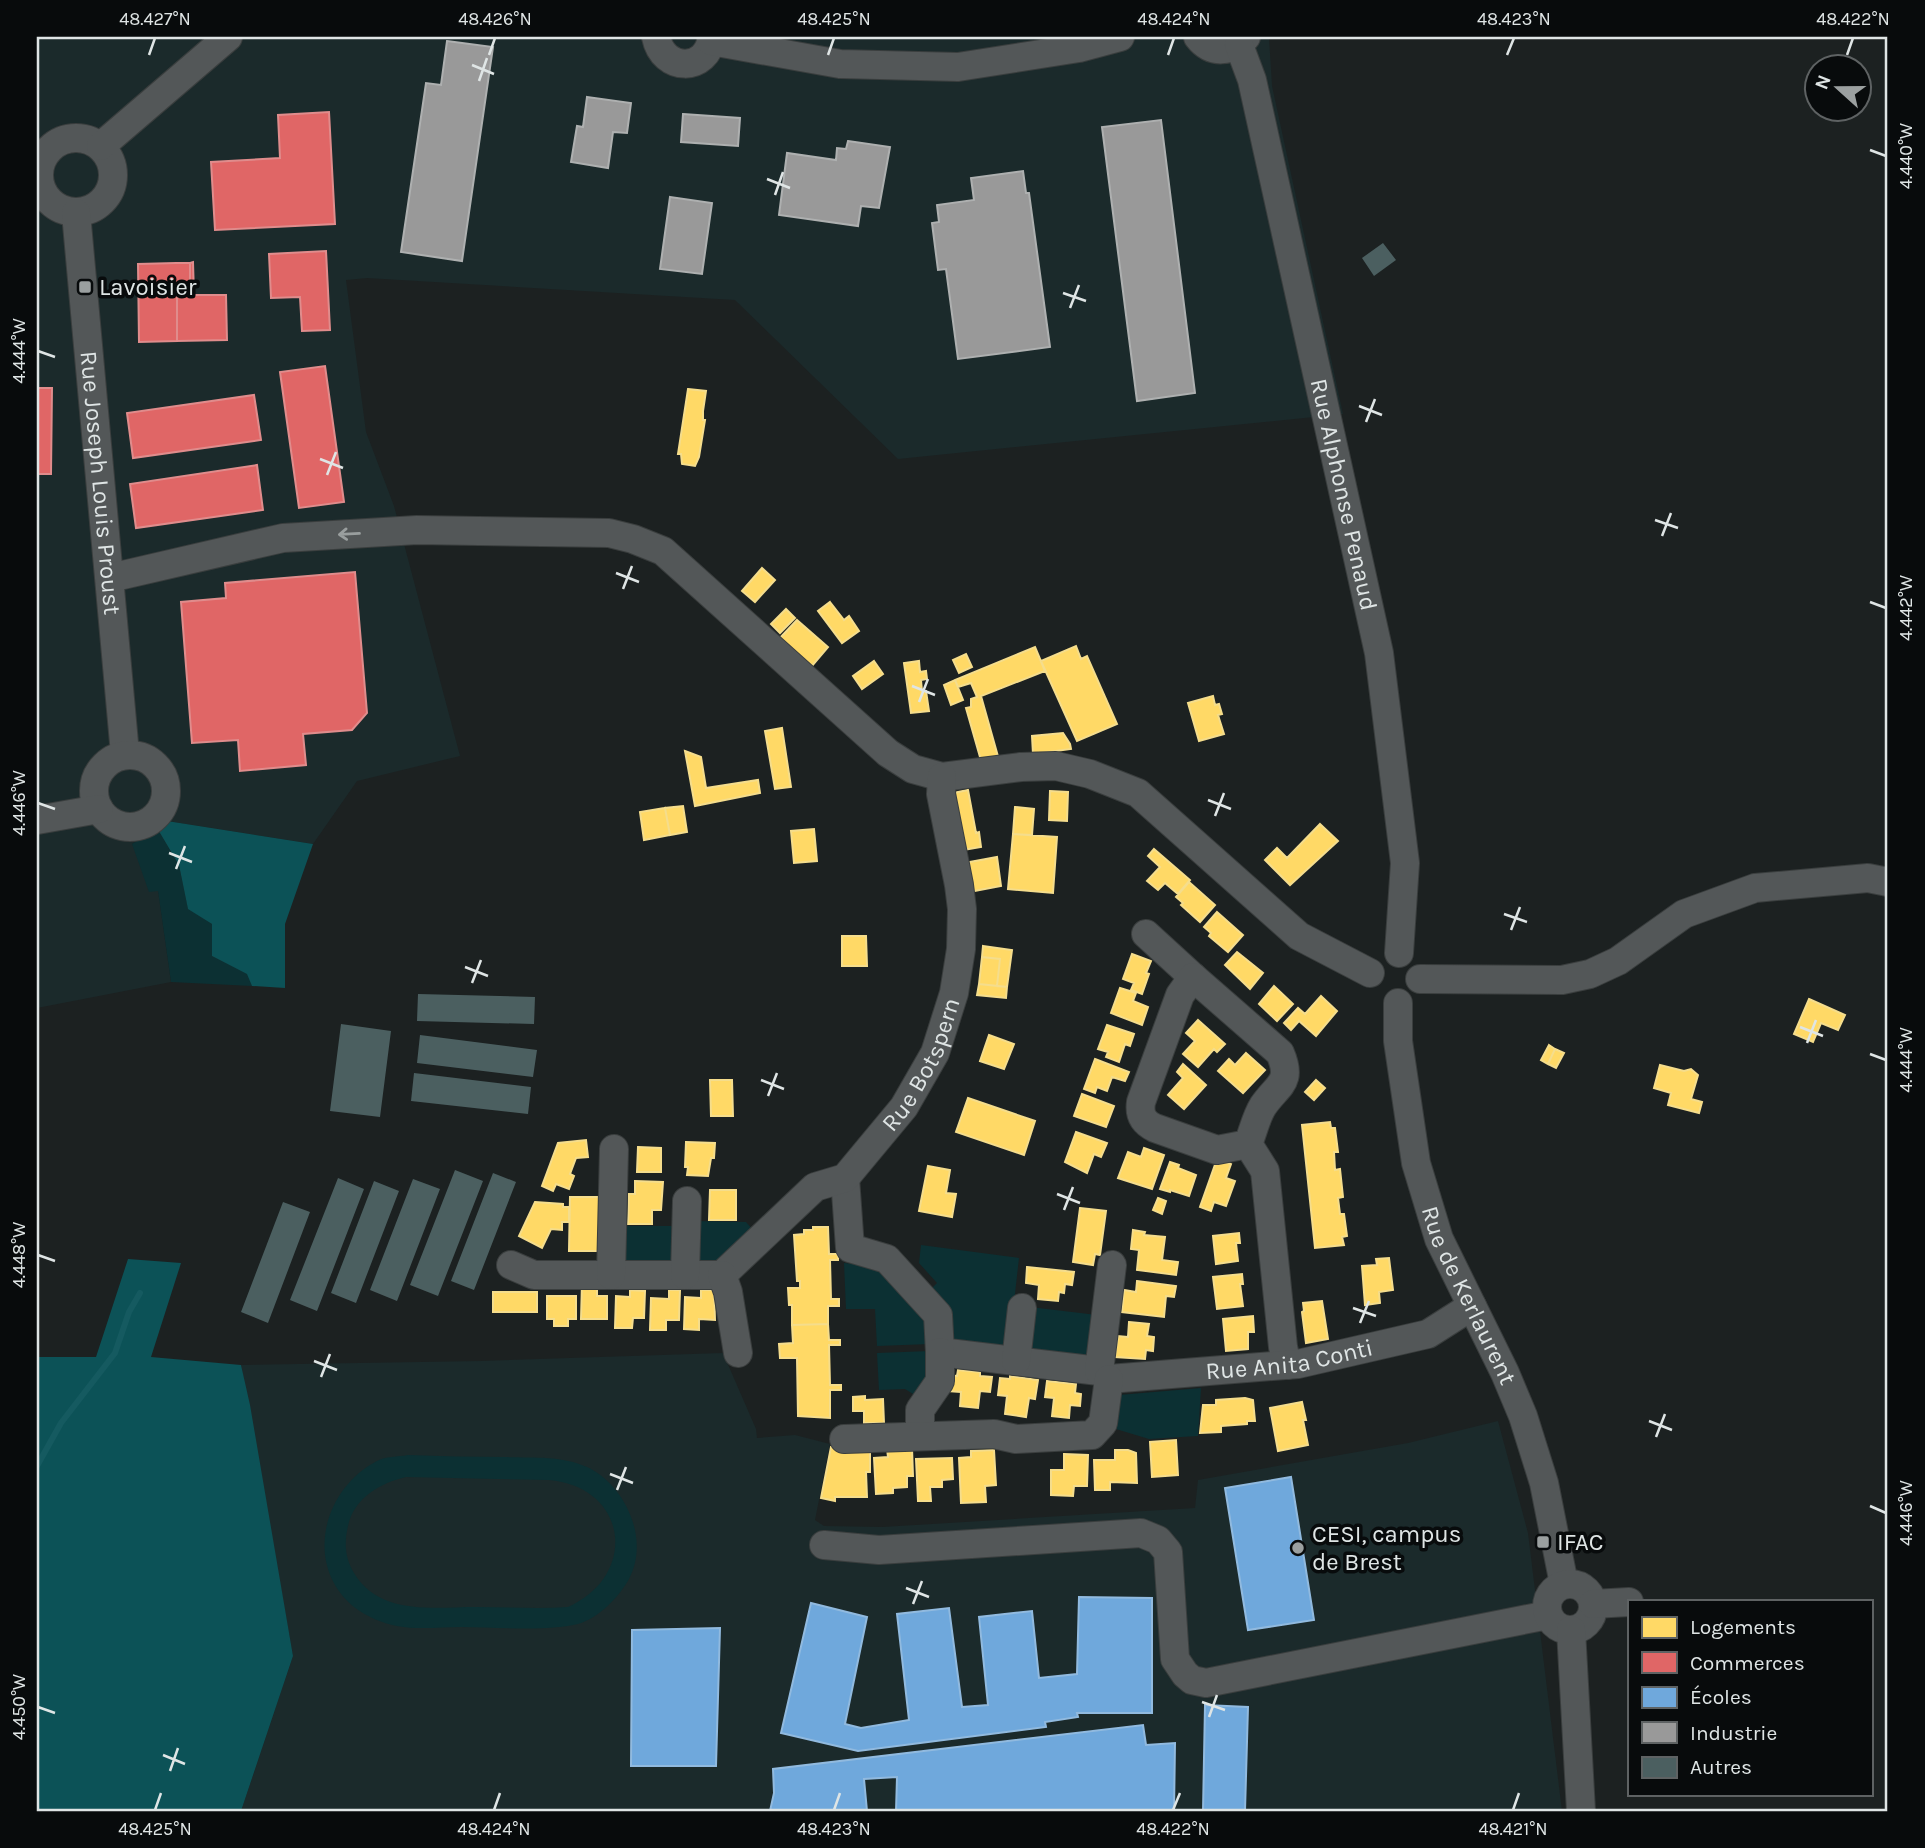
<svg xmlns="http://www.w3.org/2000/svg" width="1925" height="1848" font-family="Karla,sans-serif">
  <rect width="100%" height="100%" fill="#1c2121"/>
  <path fill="#1b2a2b" d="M37 37H1269L1272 86 1343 414 898 459 735 300 367 278 346 280 366 432 394 506 460 756 357 781 313 844 167 821 132 844 158 890 171 982 37 1008Z
    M723 1353 756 1429 757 1438 795 1435 830 1444 815 1520 824 1526 882 1527 1195 1508 1198 1480 1408 1443 1498 1421 1528 1533 1562 1811H241L293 1656 241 1365 481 1361Z"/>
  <path fill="#0c3033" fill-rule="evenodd" d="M157 828 179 865 188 908 212 924V956L248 974 252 986 171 982 158 891 149 892 132 844Z
    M694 1221 746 1222 754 1231 716 1267H700Z
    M620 1226H677L676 1263 630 1267 620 1257Z
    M921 1245 1019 1258 1009 1347 955 1346 927 1293 937 1283 919 1263Z
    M844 1263 881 1267 929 1319 930 1344 877 1346 875 1309H846Z
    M1030 1307 1097 1315 1093 1356 1030 1355Z
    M930 1351 932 1380 918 1397 905 1389 879 1390 877 1353Z
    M1201 1388 1198 1436 1149 1439 1116 1429 1119 1395Z
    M408 1455C440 1456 472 1457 503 1457 531 1458 561 1455 587 1467 607 1476 624 1497 631 1517 639 1537 639 1560 629 1579 619 1597 599 1618 578 1624 543 1632 497 1627 461 1627 441 1627 418 1630 397 1626 382 1623 367 1617 354 1607 303 1565 323 1489 377 1461 385 1456 398 1457 408 1455ZM406 1477 549 1480C628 1487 639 1575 568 1607 538 1609 507 1607 476 1607 433 1607 380 1616 354 1573 345 1558 344 1543 348 1526 354 1498 380 1483 406 1477Z"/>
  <path fill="#0c5257" d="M167 821 313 844 285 924V988L252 986 247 974 212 956V924L188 909 179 865 157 828Z
    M128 1259 181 1263 151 1357 241 1365 250 1405 293 1656 241 1811H37V1357H96Z"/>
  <path fill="#ffd966" stroke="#f5dd8c" stroke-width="2" d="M688 389 706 391 703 411V420H705L699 457 695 466 682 464 681 454H678Z
    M762 568 775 580 755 602 742 591Z
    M830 602 844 620 849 616 859 631 842 643 818 611Z
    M786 609 795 618 780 633 771 624Z
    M797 620 828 647 811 667 779 639Z
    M1076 646 1081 659 1087 656 1117 724 1077 741 1041 661Z
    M1035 647 1045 671 981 696 999 760 982 764 966 708 971 707V699L977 697 971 683 958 687 955 680Z
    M966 654 972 667 959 673 953 660Z
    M874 661 883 674 862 689 853 676Z
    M919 661 920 672 926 671 927 679 921 680 922 691H926L929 711 911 713 904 663Z
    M955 680 963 700 951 705 944 685Z
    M1213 696 1215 705 1219 704 1222 714 1218 715 1224 734 1199 741 1188 703Z
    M782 728 791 787 775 789 765 731Z
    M1063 733 1070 744 1071 749 1033 754 1032 736Z
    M685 751 701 757 706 788 758 780 760 793 695 806Z
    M968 790 976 833 979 832 981 847 963 850 953 793Z
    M1050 791 1068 792 1067 821 1049 820Z
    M683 806 687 832 670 835 665 808Z
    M1015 807 1034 809 1032 835 1013 834Z
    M665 808 670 835 644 840 640 812Z
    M1320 824 1338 841 1290 885 1265 860 1277 848 1287 858Z
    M814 829 817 861 794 863 791 831Z
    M1013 834 1057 837 1053 893 1008 889Z
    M1154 849 1190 880 1178 894 1165 883 1158 890 1147 881 1160 867 1148 856Z
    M997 857 1001 886 969 892 964 863Z
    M1189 882 1215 905 1200 922 1181 905 1183 903 1176 897Z
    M1217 912 1243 935 1228 952 1209 936 1211 933 1204 927Z
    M842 936H866L867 966H842Z
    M983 946 1012 950 1007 987 997 986 1000 959 982 957Z
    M1237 952 1263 973 1250 989 1225 965Z
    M1132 954 1151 961 1146 973 1149 974 1142 994 1131 990 1134 983 1123 979Z
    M982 957 1000 959 997 986 979 984Z
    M979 984 1007 987 1006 998 977 995Z
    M1274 986 1293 1004 1277 1021 1259 1004Z
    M1120 988 1136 993 1133 1001 1148 1007 1142 1025 1111 1013Z
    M1321 996 1337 1011 1316 1036 1299 1021 1291 1030 1284 1023 1298 1008 1305 1014Z
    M1809 999 1845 1015 1838 1030 1821 1023 1813 1042 1794 1034Z
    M1198 1020 1225 1044 1217 1052 1214 1049 1198 1067 1183 1054 1195 1041 1186 1033Z
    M1107 1025 1134 1034 1130 1046 1125 1044 1119 1062 1106 1057 1108 1052 1098 1049Z
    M989 1035 1014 1044 1004 1069 980 1061Z
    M1549 1045 1555 1049 1548 1064 1541 1060Z
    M1555 1049 1564 1053 1556 1068 1548 1064Z
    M1246 1053 1265 1070 1243 1093 1218 1071 1229 1059 1235 1065Z
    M1095 1059 1129 1072 1125 1081 1112 1077 1107 1091 1097 1087 1095 1093 1084 1089Z
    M1183 1064 1206 1085 1184 1109 1168 1095 1183 1078 1177 1072Z
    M1660 1065 1684 1071 1691 1069 1698 1075 1691 1099 1702 1102 1699 1113 1668 1105 1671 1093 1654 1088Z
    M710 1080H732L733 1116H711Z
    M1316 1080 1325 1088 1314 1100 1305 1092Z
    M1082 1094 1114 1106 1106 1127 1074 1116Z
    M968 1098 1035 1121 1024 1155 956 1132Z
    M1330 1122 1331 1128H1335L1338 1152H1334L1335 1170 1340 1169 1343 1197 1338 1198 1340 1214H1344L1347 1236 1342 1237 1344 1245 1315 1248 1302 1125Z
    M1076 1132 1107 1143 1101 1157 1094 1154 1087 1173 1065 1162Z
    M586 1140 588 1157 576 1158 570 1174 574 1176 569 1189 556 1184 553 1191 542 1186 558 1143Z
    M686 1142 715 1143 714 1158H711L708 1176 687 1175 688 1167H685Z
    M638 1147 661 1148V1172H637Z
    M1144 1148 1164 1155 1152 1189 1118 1178 1128 1152 1141 1157Z
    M1217 1159 1231 1164 1226 1178 1235 1181 1226 1206 1214 1202 1211 1211 1200 1207Z
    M1170 1162 1179 1165 1178 1168 1196 1175 1189 1196 1170 1190V1192L1160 1189Z
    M928 1166 950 1170 946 1193 956 1194 952 1217 919 1211Z
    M635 1181 663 1182 661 1210H652V1224H628L629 1194H635Z
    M710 1190H736V1220H709Z
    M570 1197H601L600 1251H569Z
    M1158 1198 1166 1201 1162 1214 1153 1210Z
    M535 1202 563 1204V1207H569V1222H562V1230L551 1229 542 1248 519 1236Z
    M1080 1208 1106 1211 1100 1255 1095 1254 1093 1265 1073 1262Z
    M813 1227H828L829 1254H838V1260H830L831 1299H839V1306H828V1324L792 1325V1305H789L788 1288H800V1281H797L794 1235 804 1234V1230H813Z
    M1133 1230 1145 1232 1144 1235 1165 1237 1162 1260 1178 1262 1176 1275 1137 1270 1139 1250 1131 1249Z
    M1239 1233 1240 1243H1236L1238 1261 1216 1264 1213 1236Z
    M1389 1258 1393 1290 1379 1292 1380 1303 1365 1305 1362 1266 1377 1265 1376 1259Z
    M1027 1267 1074 1272 1072 1285 1065 1284 1064 1293 1059 1292 1058 1301 1038 1299 1039 1285 1026 1283Z
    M1242 1274 1243 1284H1240L1243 1306 1217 1309 1213 1277Z
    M1137 1281 1176 1286 1174 1297 1166 1296 1164 1317 1122 1312 1124 1290 1136 1292Z
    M582 1283H597V1296H607V1319H581Z
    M630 1290 645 1291 644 1318H633L632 1328H615L616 1296 630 1297Z
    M669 1290H680L679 1320H666V1330H650L651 1298 669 1299Z
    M701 1290H714L715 1320 699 1319V1330L684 1329 685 1297 701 1298Z
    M493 1292H537V1312H493Z
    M547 1296H576V1319H568V1326H554V1319H547Z
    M1322 1301 1328 1339 1306 1343 1302 1312 1304 1311 1303 1303Z
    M1253 1316 1254 1332H1248V1349L1226 1351 1223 1319Z
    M1129 1322 1149 1324 1147 1336 1154 1337 1153 1351 1146 1350 1145 1359 1115 1357 1118 1336 1128 1337Z
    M828 1324 829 1340H840V1345H829L830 1385H841V1390H830V1418L798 1416 797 1358H780L779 1344 793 1343 792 1325Z
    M958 1370 980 1372V1376L992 1377 990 1392 980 1391 978 1408 960 1406 961 1392 948 1391 949 1375 957 1376Z
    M1010 1376 1038 1380 1035 1399 1029 1398 1026 1417 1005 1414 1007 1396 998 1395 1000 1378 1010 1379Z
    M1047 1381 1076 1384 1075 1393 1081 1394 1080 1406 1070 1405 1069 1418 1052 1416 1054 1398 1045 1397Z
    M865 1396V1400L883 1399 884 1423H864V1411H853V1397Z
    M1245 1398 1253 1400 1255 1421H1247V1424L1221 1426V1432L1200 1433 1203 1405H1216V1400Z
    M1302 1402 1306 1420H1303L1308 1445 1278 1451 1270 1408Z
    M1176 1440 1178 1475 1152 1477 1150 1442Z
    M858 1446 870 1449V1472H866L867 1497H835V1501L821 1498 831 1447Z
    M912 1448 913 1476H907V1487L893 1488V1493L876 1494 874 1458 888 1457 887 1449Z
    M994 1450 996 1485 985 1486 986 1502 961 1503 959 1458 971 1457V1451Z
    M1115 1450H1128L1136 1453 1137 1483 1110 1482V1490H1095L1094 1460H1115Z
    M1064 1454 1088 1455 1087 1486H1074L1073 1496 1051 1495V1470H1064Z
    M952 1458 953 1479 942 1480V1487H930L931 1501H918L916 1459Z"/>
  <path fill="#e06666" stroke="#e08c8c" stroke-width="2" d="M329 112 335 224 215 230 211 162 280 158 278 115Z
    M326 251 330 330 302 331 300 297 271 298 269 254Z
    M193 262 194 295H226L227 340 177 341V296H190V263Z
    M176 263H190V296H177V341L139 342 138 264Z
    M325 366 344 502 299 508 280 372Z
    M37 388H52L51 474H37Z
    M254 395 261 440 133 458 127 413Z
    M257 465 263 510 136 528 130 484Z
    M355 572 367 713 352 730 303 734 306 765 240 771 238 740 192 743 181 602 226 598 225 583Z"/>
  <path fill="#6fa8dc" stroke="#91badf" stroke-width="2" d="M1291 1477 1314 1620 1248 1630 1225 1488Z
    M1079 1597 1152 1598V1713H1077L1078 1717 1045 1722 1046 1727 858 1751 781 1733 811 1603 867 1617 845 1724 861 1728 909 1720 897 1614 949 1608 962 1707 988 1705 979 1617 1032 1611 1039 1678 1077 1674Z
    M720 1628 716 1766H631L632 1630Z
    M1205 1705 1248 1707 1245 1811H1203Z
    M1143 1725 1146 1745 1175 1743 1174 1811H896L897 1777 864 1779 867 1811H770L774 1793 773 1769Z"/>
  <path fill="#999" stroke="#aeb0b0" stroke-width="2" d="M447 41 493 47 462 261 401 252 426 83 441 85Z
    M587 97 631 103 627 133 613 132 608 168 571 162 577 126 583 127Z
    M683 114 740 118 738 146 681 142Z
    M1161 120 1195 393 1137 401 1102 127Z
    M848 141 890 147 879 208 861 206 858 226 779 215 787 153 836 160 837 148 846 149Z
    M1023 171 1026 193H1029L1050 347 958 359 946 269 938 270 932 223 939 222 937 205 974 200 971 178Z
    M670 197 712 203 702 274 660 269Z"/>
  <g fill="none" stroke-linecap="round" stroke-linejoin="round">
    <path stroke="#155a60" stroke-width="6" d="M37 1466 61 1423 115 1353 129 1312 140 1293"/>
  </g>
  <path fill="#4b5f60" d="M1383 243 1396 260 1374 276 1362 258Z
    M418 994 535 997 534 1024 417 1021Z
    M341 1024 391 1031 380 1117 330 1111Z
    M420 1035 537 1050 533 1077 417 1063Z
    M414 1073 531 1087 528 1114 411 1101Z
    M455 1170 483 1181 438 1296 410 1285Z
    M493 1173 516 1182 474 1290 451 1281Z
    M338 1178 364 1189 317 1311 290 1300Z
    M413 1179 440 1189 397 1301 370 1290Z
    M374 1181 399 1191 356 1303 331 1293Z
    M283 1202 310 1212 268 1323 241 1312Z"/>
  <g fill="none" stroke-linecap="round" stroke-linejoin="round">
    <defs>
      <g id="minor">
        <path d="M656 37C663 72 707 73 712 37"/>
        <path d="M1198 37C1212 55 1232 52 1246 37"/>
        <path d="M711 41 840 64 958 67 1079 48 1120 37"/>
        <path id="s1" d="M1239 45 1252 80 1379 653 1405 863 1399 953"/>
        <circle cx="76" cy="175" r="37"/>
        <path d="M101 146 228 37"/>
        <path id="s2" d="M76 213 125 754"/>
        <path d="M110 578 283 538 417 530 609 533 633 539 663 551 888 753 913 769 942 777 1021 767 1056 766 1090 774 1138 793 1299 936 1370 973"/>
        <circle cx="130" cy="791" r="36"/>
        <path d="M37 820 99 809"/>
        <path d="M1146 934 1193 977"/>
        <path d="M1420 979 1562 980 1590 974 1618 961 1684 914 1755 888 1868 878 1888 882"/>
        <path id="s3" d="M1398 1003V1041L1416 1163 1439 1239 1505 1373 1523 1416 1544 1483 1564 1584"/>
        <path d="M1248 1144 1217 1150 1155 1128C1143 1122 1139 1115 1141 1102L1180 995 1193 977 1280 1053C1293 1083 1278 1084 1263 1106 1256 1117 1253 1132 1248 1144L1265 1171 1283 1347 1287 1365"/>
        <path id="s4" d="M845 1178 850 1248 887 1259 938 1315 940 1352 1099 1371 1109 1379 1298 1364 1428 1334 1472 1306"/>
        <path id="s5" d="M511 1265 534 1275H722L815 1187 845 1178 904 1107 935 1053 954 993 961 949 962 909 959 885 941 794 942 777"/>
        <path d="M611 1275 614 1149"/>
        <path d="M685 1275 687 1201"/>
        <path d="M722 1275 728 1292 738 1353"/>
        <path d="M1016 1361 1022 1308"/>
        <path d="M1099 1371 1112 1265"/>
        <path d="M920 1436V1410L940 1381V1352"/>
        <path d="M844 1439 994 1434 1016 1439 1092 1435 1103 1423 1109 1379"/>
        <path d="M824 1545 879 1550 1141 1533 1158 1540 1168 1552 1175 1659 1185 1674 1192 1680 1206 1683 1548 1615"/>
        <circle cx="1570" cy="1607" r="23"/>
        <path d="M1593 1604 1629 1602"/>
        <path d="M1571 1630 1581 1811"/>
      </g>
    </defs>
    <use href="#minor" stroke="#3a3e3e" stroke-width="30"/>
    <use href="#minor" stroke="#535758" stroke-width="28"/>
  </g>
  <defs><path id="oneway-shaft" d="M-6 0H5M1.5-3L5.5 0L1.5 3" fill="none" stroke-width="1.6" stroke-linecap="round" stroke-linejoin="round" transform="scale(1.75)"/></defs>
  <use stroke="#999e9e" href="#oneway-shaft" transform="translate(349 534) rotate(177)"/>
  <path fill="none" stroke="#dfe5e5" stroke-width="2.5" d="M149 55 155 38M489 55 495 38M828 55 834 38M1168 55 1174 38M1507 55 1514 38M1847 55 1853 38M472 65 494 74M479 81 487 58M1870 150 1886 156M767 179 790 188M775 195 783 172M1063 293 1086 301M1070 308 1079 285M38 351 55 357M1359 406 1382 415M1366 422 1375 399M320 459 343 468M327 475 336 452M1655 520 1678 528M1662 536 1671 513M616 573 639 582M623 589 632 566M1870 602 1886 608M912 686 935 695M919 702 928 679M1208 800 1231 809M38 803 55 809M1215 816 1224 793M169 853 192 862M176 869 185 846M1504 914 1527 922M1511 930 1520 907M465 967 488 976M472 983 481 960M1800 1027 1823 1036M1807 1043 1816 1020M1870 1054 1886 1060M761 1080 784 1089M768 1096 777 1073M1057 1194 1080 1203M1064 1210 1073 1187M38 1255 55 1261M1353 1308 1376 1316M1360 1323 1369 1301M314 1361 337 1370M321 1377 330 1354M1649 1421 1672 1430M1656 1437 1665 1414M610 1474 633 1483M617 1490 626 1467M1870 1506 1886 1513M906 1588 929 1597M913 1604 922 1581M1202 1702 1225 1710M38 1707 55 1713M1209 1717 1217 1695M163 1755 185 1764M170 1771 178 1748M155 1810 161 1793M494 1810 500 1793M834 1810 840 1793M1173 1810 1180 1793M1513 1810 1519 1793"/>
  <g fill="#9ba0a0" stroke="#080b0c" stroke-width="2.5">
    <rect x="78" y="280" width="14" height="14" rx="3.5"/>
    <rect x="1536" y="1535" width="14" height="14" rx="3.5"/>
    <circle cx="1298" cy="1548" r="7"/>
  </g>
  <g text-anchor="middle" stroke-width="7" stroke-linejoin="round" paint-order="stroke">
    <g font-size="24" fill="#dfe5e5" stroke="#080b0c" text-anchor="start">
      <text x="99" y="295">Lavoisier</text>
      <text x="1312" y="1542">CESI, campus<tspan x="1312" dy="28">de Brest</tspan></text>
      <text x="1557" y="1550">IFAC</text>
    </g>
    <g font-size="24" fill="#dfe5e5" stroke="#080b0c">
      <text dy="8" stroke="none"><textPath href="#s2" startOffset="271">Rue Joseph Louis Proust</textPath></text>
      <text dy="8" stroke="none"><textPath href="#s1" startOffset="462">Rue Alphonse Penaud</textPath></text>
      <text dy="8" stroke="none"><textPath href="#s5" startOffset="511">Rue Botspern</textPath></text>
      <text dy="8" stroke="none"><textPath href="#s3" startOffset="304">Rue de Kerlaurent</textPath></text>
      <text dy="8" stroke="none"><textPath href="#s4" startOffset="576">Rue Anita Conti</textPath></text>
    </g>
  </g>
  <rect width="1925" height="1848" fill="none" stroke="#080b0c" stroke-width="77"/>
  <rect x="1628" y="1600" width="245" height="196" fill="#080b0c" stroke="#5e6263" stroke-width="2"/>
  <rect x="1642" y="1617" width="35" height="21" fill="#ffd966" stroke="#5e6263" stroke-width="2"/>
  <text x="1690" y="1634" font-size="21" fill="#dfe5e5">Logements</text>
  <rect x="1642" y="1652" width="35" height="21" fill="#e06666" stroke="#5e6263" stroke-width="2"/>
  <text x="1690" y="1670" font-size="21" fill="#dfe5e5">Commerces</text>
  <rect x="1642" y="1687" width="35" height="21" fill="#6fa8dc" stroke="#5e6263" stroke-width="2"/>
  <text x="1690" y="1704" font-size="21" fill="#dfe5e5">Écoles</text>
  <rect x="1642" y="1722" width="35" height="21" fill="#999999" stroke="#5e6263" stroke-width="2"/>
  <text x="1690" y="1740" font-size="21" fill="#dfe5e5">Industrie</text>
  <rect x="1642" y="1757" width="35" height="21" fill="#4b5f60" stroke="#5e6263" stroke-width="2"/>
  <text x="1690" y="1774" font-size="21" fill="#dfe5e5">Autres</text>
  <g transform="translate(1838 88) rotate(291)"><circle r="33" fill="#080b0c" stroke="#5e6263" stroke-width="2"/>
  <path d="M0-5L12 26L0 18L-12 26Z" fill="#9ba0a0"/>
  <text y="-10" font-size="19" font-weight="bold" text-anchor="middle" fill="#dfe5e5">N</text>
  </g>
  <rect x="38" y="38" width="1848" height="1772" fill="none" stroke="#dfe5e5" stroke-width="2.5"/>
  <g font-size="18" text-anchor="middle" fill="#dfe5e5">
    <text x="155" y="25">48.427°N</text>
    <text x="495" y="25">48.426°N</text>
    <text x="834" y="25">48.425°N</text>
    <text x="1174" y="25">48.424°N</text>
    <text x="1514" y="25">48.423°N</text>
    <text x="1853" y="25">48.422°N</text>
    <text transform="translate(1906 156) rotate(-90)" y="6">4.440°W</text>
    <text transform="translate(19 351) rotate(-90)" y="6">4.444°W</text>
    <text transform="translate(1906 608) rotate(-90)" y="6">4.442°W</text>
    <text transform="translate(19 803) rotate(-90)" y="6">4.446°W</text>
    <text transform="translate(1906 1060) rotate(-90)" y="6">4.444°W</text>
    <text transform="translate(19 1255) rotate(-90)" y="6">4.448°W</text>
    <text transform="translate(1906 1513) rotate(-90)" y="6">4.446°W</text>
    <text transform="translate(19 1707) rotate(-90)" y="6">4.450°W</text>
    <text x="155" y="1835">48.425°N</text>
    <text x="494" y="1835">48.424°N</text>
    <text x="834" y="1835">48.423°N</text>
    <text x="1173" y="1835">48.422°N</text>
    <text x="1513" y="1835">48.421°N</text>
  </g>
</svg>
